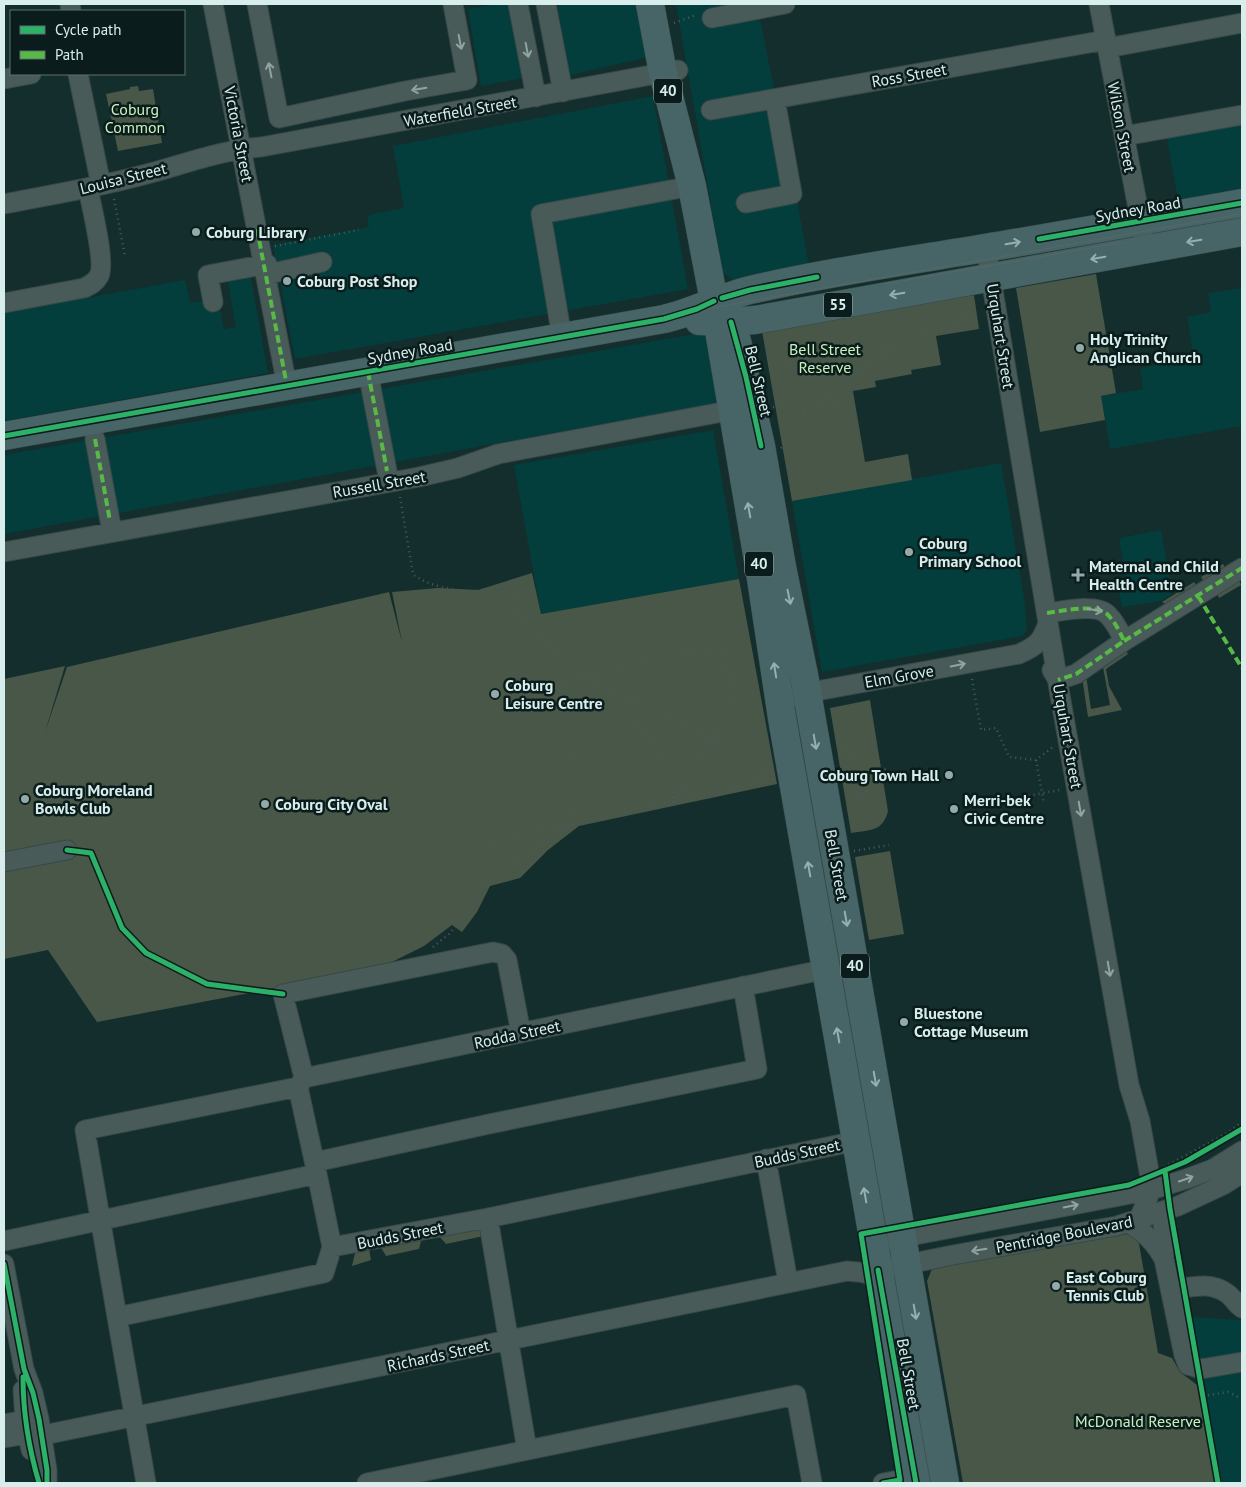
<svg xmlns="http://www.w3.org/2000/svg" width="1246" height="1487" font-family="'PT Sans',sans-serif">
  <rect width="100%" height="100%" fill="#132e2c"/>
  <path fill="#033e3c" d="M496 4H512L527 77 481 86 468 9Z
    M557 4H643L653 56 570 75Z
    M676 4H757L775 94 781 112 809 266 734 280 723 273Z
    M653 96 688 289 295 359 273 245 369 227 367 217 372 214 404 208 393 146Z
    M1242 120V190L1178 201 1166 133Z
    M250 273 268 373 4 421V313L185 280 190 303 205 301 208 312 220 310 224 329 236 327 227 277Z
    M1242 288V426L1110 449 1101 396 1143 389 1140 368 1194 359 1187 317 1211 312 1208 293Z
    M706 332 721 402 4 534V455Z
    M713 430 739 579 541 614 514 465Z
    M1001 463 1025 603 1027 630 1022 636 822 672 792 501Z
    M1161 530 1172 594 1161 601 1122 607 1118 587 1127 585 1119 538Z
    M1192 1317 1242 1320V1483H1222Z"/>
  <path fill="#485748" d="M138 86 139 91 153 89 162 143 118 151 106 94 130 89V87Z
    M1096 274 1116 393 1101 396 1105 420 1040 432 1016 288Z
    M974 295 979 329 936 336 941 365 911 370 912 374 875 381 876 387 853 391 865 462 908 454 912 480 792 501 762 331Z
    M1223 564 1226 569 1204 582 1201 577Z
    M532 573 541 614 739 579 777 784 579 826 548 850 520 878 490 886 477 912 462 932 452 925 424 946 392 962 338 976 97 1022 48 950 4 959V679L65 666 45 732 67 667 389 592 402 642 392 592 438 588 478 590Z
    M1239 580 1241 585 1219 598 1217 594Z
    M1194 582 1197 586 1167 605 1162 602Z
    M1126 651 1128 654 1106 669 1109 686 1122 710 1088 717 1082 677 1086 675 1091 709 1110 705 1103 667Z
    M870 700 888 811C883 832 869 830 851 833L830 708Z
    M890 851 904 934 869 940 855 857Z
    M482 1225 484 1236 446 1244 438 1235Z
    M1137 1232 1158 1353 1172 1358 1180 1372 1205 1391 1222 1483H963L927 1281 932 1269 942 1265Z
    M422 1238 419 1249 386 1256 380 1246Z
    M369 1248 371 1260 352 1266 356 1249Z"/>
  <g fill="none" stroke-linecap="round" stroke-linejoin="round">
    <defs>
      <path id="minor" d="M70 4 71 11
        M213 4 287 386
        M257 4 279 118 405 91 467 80 453 4
        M518 4 536 97
        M546 4 563 92
        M1099 4 1146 250
        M712 18 785 4
        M1107 48 1242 23
        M78 74 101 185
        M4 79 31 74
        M711 110 1106 40
        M1124 136 1242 115
        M746 203 792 194 775 99
        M4 204C49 195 94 188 139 176 180 166 219 150 261 147L678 70
        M986 248 1060 695 1129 1085 1140 1121 1150 1177 1151 1190 1139 1219
        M213 302 208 275 267 264 269 274 322 262
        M4 303 84 288C90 285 95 283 99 276 106 263 91 205 88 188
        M562 337 541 214 692 186
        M368 372 387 471
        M95 439 110 521
        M4 552 419 477 458 468 498 454 744 408
        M1047 613C1062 611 1097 603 1108 615 1115 622 1120 632 1124 641L1076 674 1058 680 1052 670
        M1124 641 1242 568
        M780 700 822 690 1019 654C1037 646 1042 641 1048 623
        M4 862 67 850
        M304 1078 283 994 493 952 502 954 507 960 521 1033
        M766 1159 788 1282
        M315 1162 489 1124 757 1069 743 986
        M317 1174 298 1087 304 1078 827 969
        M1163 1212 1164 1259 1184 1355 1188 1365 1201 1369 1242 1362
        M488 1218 527 1450
        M1128 1223C1145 1232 1155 1243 1164 1259
        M4 1241 317 1174 332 1247 488 1218 856 1141
        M873 1243 1151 1190 1186 1179 1213 1169 1242 1151
        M4 1264 24 1369 33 1393 39 1419 47 1470V1483
        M878 1270 953 1255 1117 1226 1178 1206 1223 1185 1242 1173
        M1171 1290C1191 1287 1211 1281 1228 1294 1233 1298 1237 1305 1242 1308
        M117 1317 85 1130 298 1087
        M23 1390 25 1420 31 1450
        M4 1424 25 1420
        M4 1438 28 1434
        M29 1438 847 1271C860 1272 870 1272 880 1282
        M146 1483 117 1317 324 1273 332 1247
        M367 1483 796 1395 812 1483
        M883 1483 915 1477"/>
      <path id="highway" d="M650 4 663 73 692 186 714 301 760 572 782 718 916 1483
        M699 321 731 322 755 320 1242 232
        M737 341 761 446 782 567 804 675 945 1483
        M4 436 664 319C694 312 721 297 750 290 828 272 907 261 985 248 1071 234 1157 218 1242 203"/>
    </defs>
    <use href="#minor" stroke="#364948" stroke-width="21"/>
    <use href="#highway" stroke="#364948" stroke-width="29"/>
    <path stroke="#4a5b5a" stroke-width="2.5" stroke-dasharray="1 4" stroke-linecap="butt" d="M674 23 693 16 696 13
      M114 199 125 256
      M275 246 359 230
      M850 324C861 337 872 349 889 352
      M769 338 782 351 792 367 832 403
      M773 407 782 406 802 409 833 404C837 399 839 392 843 387 860 367 893 348 917 337 923 333 932 334 939 332 955 328 965 315 971 301
      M781 448 797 428 805 409
      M400 497 413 574C425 585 457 592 472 591 485 590 498 587 511 584L520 617 528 628 586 676 677 654 721 653
      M720 659a13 13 0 1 1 26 0a13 13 0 1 1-26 0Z
      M972 679 981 730 996 728 1009 757 1036 760 1053 747
      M610 691 657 710 771 775
      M837 742 865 769 866 778 850 816
      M1036 760 1044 804
      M865 773 886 769
      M1009 799 1060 790
      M478 840 491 841 570 826 574 776 559 699 560 683 586 676 609 690 645 734 666 764 674 783 673 802 710 741 728 708 735 689 734 672
      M854 851 889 845
      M433 947 449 934 471 909 491 872 556 837 578 822 773 779
      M1164 1167 1227 1133 1242 1122
      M1203 1396 1228 1392 1242 1399"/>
    <use href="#minor" stroke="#495b59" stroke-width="19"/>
    <use href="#highway" stroke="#476466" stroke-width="28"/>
    <path stroke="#576867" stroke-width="1" d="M885 284 1124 242
      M4 433 1242 214"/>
    <path stroke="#58b947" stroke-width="4" stroke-dasharray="8 4" stroke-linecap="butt" d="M257 229 287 386
      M368 372 387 471
      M95 439 110 521
      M1198 596 1242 668
      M1047 613C1062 611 1097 603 1108 615 1115 622 1120 632 1124 641L1076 674 1058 680
      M1124 641 1242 568"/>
    <defs>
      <path id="cycleway" d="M1039 239 1242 203
        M722 298 750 290 817 277
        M731 322 746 377 761 446
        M4 436 664 319 697 309 714 301
        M67 850 91 853 122 928 146 953 207 984 283 994
        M1165 1171 1170 1209 1218 1483
        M4 1264 24 1369 33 1393 39 1419 47 1470V1483
        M878 1270 916 1483
        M23 1377C23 1413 29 1449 39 1483
        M883 1483 900 1480 861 1234 1129 1185 1185 1162 1242 1129"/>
    </defs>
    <use href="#cycleway" stroke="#0a1c1b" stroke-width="8"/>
    <use href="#cycleway" stroke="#2db169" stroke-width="5"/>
  </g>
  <defs><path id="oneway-shaft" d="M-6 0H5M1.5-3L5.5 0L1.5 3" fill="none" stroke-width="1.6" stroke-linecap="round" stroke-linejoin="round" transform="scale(1.25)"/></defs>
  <g stroke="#90a4a2">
    <use href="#oneway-shaft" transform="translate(460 42) rotate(79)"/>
    <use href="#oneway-shaft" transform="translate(527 50) rotate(79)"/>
    <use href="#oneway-shaft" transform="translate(270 70) rotate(-101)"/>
    <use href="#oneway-shaft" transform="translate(419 89) rotate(170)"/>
    <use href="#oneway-shaft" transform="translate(1095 610) rotate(10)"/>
    <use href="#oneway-shaft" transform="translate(958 665) rotate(-11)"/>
    <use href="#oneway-shaft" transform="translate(1080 809) rotate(80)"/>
    <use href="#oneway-shaft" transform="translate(1109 969) rotate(80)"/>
    <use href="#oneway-shaft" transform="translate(1186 1179) rotate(-19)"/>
    <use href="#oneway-shaft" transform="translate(1071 1206) rotate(-11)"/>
    <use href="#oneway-shaft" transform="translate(979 1250) rotate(170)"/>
  </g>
  <g stroke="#96b0b0">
    <use href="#oneway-shaft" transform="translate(1194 241) rotate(170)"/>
    <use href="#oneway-shaft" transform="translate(1013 243) rotate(-10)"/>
    <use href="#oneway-shaft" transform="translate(1098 258) rotate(170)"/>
    <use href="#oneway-shaft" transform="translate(897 294) rotate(170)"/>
    <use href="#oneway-shaft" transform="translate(749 510) rotate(-100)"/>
    <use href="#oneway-shaft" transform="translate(789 597) rotate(78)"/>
    <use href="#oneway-shaft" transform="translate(775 670) rotate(-99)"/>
    <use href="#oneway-shaft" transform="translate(815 742) rotate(80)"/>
    <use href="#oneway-shaft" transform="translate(809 869) rotate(-100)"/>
    <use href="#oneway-shaft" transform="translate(846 919) rotate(80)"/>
    <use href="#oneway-shaft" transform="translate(838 1035) rotate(-100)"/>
    <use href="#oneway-shaft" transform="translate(875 1079) rotate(80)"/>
    <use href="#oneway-shaft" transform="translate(865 1195) rotate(-100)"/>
    <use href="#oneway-shaft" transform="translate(915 1312) rotate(80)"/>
  </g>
  <g fill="#92aba9" stroke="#0a1c1b" stroke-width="2">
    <circle cx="196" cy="232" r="5"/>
    <circle cx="287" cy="281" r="5"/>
    <circle cx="1080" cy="348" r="5"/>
    <circle cx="909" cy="552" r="5"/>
    <path d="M1075.5 567.5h5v5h5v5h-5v5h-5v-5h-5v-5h5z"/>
    <circle cx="495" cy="694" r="5"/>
    <circle cx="949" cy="775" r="5"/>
    <circle cx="25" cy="799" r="5"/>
    <circle cx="265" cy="804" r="5"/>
    <circle cx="954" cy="809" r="5"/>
    <circle cx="904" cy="1022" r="5"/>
    <circle cx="1056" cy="1286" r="5"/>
  </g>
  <g text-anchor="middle" stroke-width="5" stroke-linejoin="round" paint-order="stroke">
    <g fill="#0a1c1b" stroke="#9aafad" stroke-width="1">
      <rect x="654" y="78.5" width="28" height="25" rx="4"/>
      <rect x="824" y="292.5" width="28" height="25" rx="4"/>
      <rect x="745" y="551.5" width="28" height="25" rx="4"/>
      <rect x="841" y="953.5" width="28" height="25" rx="4"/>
    </g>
    <g font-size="15" font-weight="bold" fill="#d7eeec">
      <text x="668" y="96">40</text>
      <text x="838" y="310">55</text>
      <text x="759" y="569">40</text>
      <text x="855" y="971">40</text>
    </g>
    <g font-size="16" fill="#d7eeec" stroke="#0a1c1b">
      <text transform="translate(909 75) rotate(-10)" y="6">Ross Street</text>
      <text transform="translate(460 111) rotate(-10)" y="6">Waterfield Street</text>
      <text transform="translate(1122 127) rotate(79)" y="6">Wilson Street</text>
      <text transform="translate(239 134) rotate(79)" y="6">Victoria Street</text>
      <text transform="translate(123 178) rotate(-14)" y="6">Louisa Street</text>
      <text transform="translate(1138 209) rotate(-10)" y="6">Sydney Road</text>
      <text transform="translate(1001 336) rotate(81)" y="6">Urquhart Street</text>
      <text transform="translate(410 351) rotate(-10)" y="6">Sydney Road</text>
      <text transform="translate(759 381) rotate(77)" y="6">Bell Street</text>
      <text transform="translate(379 484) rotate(-10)" y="6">Russell Street</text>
      <text transform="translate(899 676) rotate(-10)" y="6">Elm Grove</text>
      <text transform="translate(1068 736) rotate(80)" y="6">Urquhart Street</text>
      <text transform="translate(837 865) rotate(80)" y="6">Bell Street</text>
      <text transform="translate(517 1034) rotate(-12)" y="6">Rodda Street</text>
      <text transform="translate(797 1153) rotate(-12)" y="6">Budds Street</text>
      <text transform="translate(1064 1234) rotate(-11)" y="6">Pentridge Boulevard</text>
      <text transform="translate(400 1235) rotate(-11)" y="6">Budds Street</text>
      <text transform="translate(438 1355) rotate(-12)" y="6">Richards Street</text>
      <text transform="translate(909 1374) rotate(80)" y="6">Bell Street</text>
    </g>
    <g font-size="16" fill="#caf2bf" stroke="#0a1c1b">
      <text x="135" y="115">Coburg<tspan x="135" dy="18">Common</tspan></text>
      <text x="825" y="355">Bell Street<tspan x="825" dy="18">Reserve</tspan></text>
      <text x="1138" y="1427">McDonald Reserve</text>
    </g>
    <g font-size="16" font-weight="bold" fill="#d7eeec" stroke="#0a1c1b" text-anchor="start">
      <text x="206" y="238">Coburg Library</text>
      <text x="297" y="287">Coburg Post Shop</text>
      <text x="1090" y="345">Holy Trinity<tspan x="1090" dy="18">Anglican Church</tspan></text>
      <text x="919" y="549">Coburg<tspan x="919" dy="18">Primary School</tspan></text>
      <text x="1089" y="572">Maternal and Child<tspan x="1089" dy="18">Health Centre</tspan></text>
      <text x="505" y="691">Coburg<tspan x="505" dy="18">Leisure Centre</tspan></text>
      <text x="939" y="781" text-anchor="end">Coburg Town Hall</text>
      <text x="35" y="796">Coburg Moreland<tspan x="35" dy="18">Bowls Club</tspan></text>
      <text x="964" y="806">Merri-bek<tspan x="964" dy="18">Civic Centre</tspan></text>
      <text x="275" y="810">Coburg City Oval</text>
      <text x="914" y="1019">Bluestone<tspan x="914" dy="18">Cottage Museum</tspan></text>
      <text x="1066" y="1283">East Coburg<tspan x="1066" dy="18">Tennis Club</tspan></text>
    </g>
  </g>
  <rect width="1246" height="1487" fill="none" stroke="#d7eeec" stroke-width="10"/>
  <rect x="10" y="10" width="175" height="65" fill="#0a1c1b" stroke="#5c706f"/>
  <rect x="20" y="26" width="25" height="8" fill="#2db169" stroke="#5c706f"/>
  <text x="55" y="35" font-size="15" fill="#d7eeec">Cycle path</text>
  <rect x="20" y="51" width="25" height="8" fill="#58b947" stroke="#5c706f"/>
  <text x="55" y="60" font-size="15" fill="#d7eeec">Path</text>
</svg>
